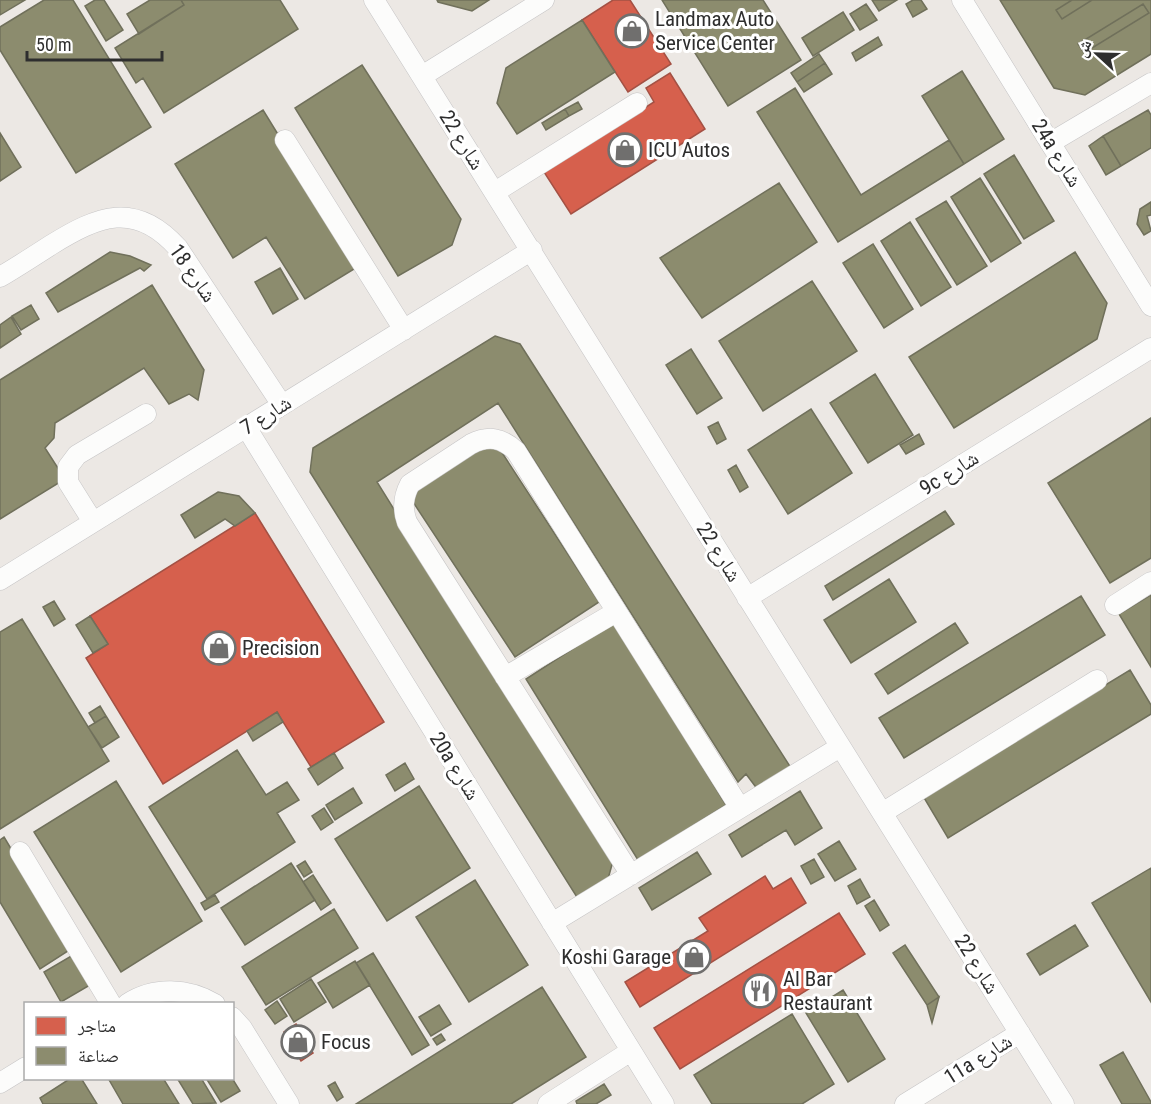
<svg xmlns="http://www.w3.org/2000/svg" width="1151" height="1104" font-family="'Roboto Condensed','Noto Naskh Arabic',sans-serif">
  <rect width="100%" height="100%" fill="#ece8e4"/>
  <path fill="#d6604d" stroke="#a45144" stroke-width="1.5" d="M613 0H630L671 64 628 92 582 20Z
    M670 73 705 129 571 214 544 172 654 102 646 88Z
    M255 513 384 722 311 767 277 712 163 784 86 658 108 644 90 616Z
    M765 876 773 889 791 878 806 903 640 1007 625 982 708 931 699 918Z
    M839 913 865 954 680 1069 654 1028Z
    M296 1024 313 1053 301 1061 284 1032Z"/>
  <path fill="#8c8c6e" stroke="#70705b" stroke-width="1.5" fill-rule="evenodd" d="M0 0H25L0 15Z
    M44 0H73L151 127 76 173 0 50V27Z
    M95 0H104L123 30 106 41 85 6Z
    M150 0H181L184 5 139 34 127 14Z
    M181 0H280L298 29 164 113 143 78 136 83 115 48 184 5Z
    M437 0H489L472 11 438 2Z
    M662 0H763L801 60 728 106Z
    M872 0H897L879 11Z
    M913 0H921L927 9 913 17 906 4Z
    M1000 0H1072L1056 10 1062 19 1092 0H1151V54L1085 95 1054 88ZM1143 4 1149 13 1084 53 1078 44Z
    M1072 0H1092L1062 19 1056 10Z
    M866 4 877 20 860 30 850 14Z
    M1143 4 1149 13 1084 53 1078 44Z
    M843 12 854 30 813 56 802 38Z
    M582 20 615 72 517 134 497 103 506 68Z
    M878 37 882 45 856 61 852 53Z
    M819 54 825 63 797 82 791 73Z
    M825 63 832 74 804 92 797 82Z
    M362 65 461 219 452 245 398 276 295 108Z
    M962 71 1004 139 964 164 922 96Z
    M795 88 861 195 949 140 964 164 838 242 757 112Z
    M578 102 582 109 569 116 565 109Z
    M565 109 569 116 546 130 542 123Z
    M263 110 359 266 305 299 266 237 233 258 175 164Z
    M1148 110 1151 115V148L1121 166 1103 136Z
    M0 133 21 167 0 181Z
    M1103 136 1121 166 1106 175 1089 146Z
    M1014 155 1054 221 1024 239 984 174Z
    M980 178 1021 243 991 262 951 197Z
    M779 183 817 242 702 318 660 258Z
    M946 201 987 266 957 285 916 219Z
    M1151 202V215L1147 216 1151 231 1144 235 1137 224 1140 209Z
    M910 222 951 287 921 306 881 241Z
    M873 244 913 309 884 328 843 263Z
    M110 252 130 256 151 265 144 271 140 268 58 312 46 293Z
    M1075 252 1107 303 1097 339 954 428 909 357Z
    M280 268 298 299 273 314 255 282Z
    M812 281 857 351 763 411 719 341Z
    M152 285 204 370 198 400 189 394 169 404 144 368 55 423 54 438 45 448 65 479 0 519V380Z
    M31 305 39 319 21 330 12 316Z
    M11 317 21 334 0 348V325Z
    M495 336 520 344 791 768 758 790 746 774 738 782 498 403 377 482 613 861 606 886 580 902 310 472 313 448Z
    M691 349 722 398 697 414 666 365Z
    M875 374 913 435 868 463 830 403Z
    M811 409 852 473 788 514 748 450Z
    M1151 418V558L1110 583 1048 483Z
    M718 422 726 439 717 444 708 427Z
    M919 434 924 444 906 454 900 445Z
    M474 445 499 448 599 602 515 657 413 502 422 478Z
    M736 465 748 487 740 492 728 470Z
    M218 492 239 496 255 513 235 526 225 519 195 538 181 515Z
    M945 511 954 524 833 600 825 586Z
    M889 579 916 622 851 663 824 620Z
    M1151 595V667L1119 614Z
    M1081 596 1105 635 904 758 879 718Z
    M54 601 65 619 54 626 43 607Z
    M90 616 108 644 93 653 76 625Z
    M22 619 109 761 0 829V632Z
    M614 622 726 805 638 860 526 679Z
    M955 623 968 643 888 694 875 674Z
    M1130 670 1151 705V714L948 838 923 796Z
    M100 706 106 716 95 723 89 713Z
    M277 712 283 722 253 741 247 731Z
    M106 716 119 737 102 748 88 727Z
    M237 750 266 795 287 782 299 800 277 813 295 842 207 899 149 807Z
    M334 753 343 768 318 785 308 769Z
    M405 763 414 779 395 791 386 775Z
    M116 781 202 921 121 972 34 832Z
    M419 786 470 868 387 921 335 839Z
    M353 788 362 803 335 820 326 805Z
    M800 791 822 828 795 845 786 830 742 857 729 835Z
    M324 808 333 822 321 830 312 816Z
    M4 837 71 949 40 969 0 902V840Z
    M839 841 856 869 835 881 818 854Z
    M697 852 711 874 652 910 639 888Z
    M814 859 824 877 811 884 801 866Z
    M305 861 312 872 304 877 297 866Z
    M291 863 315 900 245 945 221 908Z
    M1151 868V1002L1092 903Z
    M313 875 331 903 321 910 303 882Z
    M860 879 870 897 857 904 848 886Z
    M475 880 528 965 469 1002 416 917Z
    M215 895 219 902 205 910 201 903Z
    M874 900 889 925 880 931 865 906Z
    M334 909 358 948 266 1005 242 967Z
    M1075 925 1088 946 1040 975 1027 954Z
    M905 945 939 997 927 1005 893 953Z
    M373 953 429 1045 412 1055 356 963Z
    M73 955 90 985 61 1002 44 972Z
    M355 961 370 985 333 1008 318 983Z
    M311 979 326 1002 294 1022 280 999Z
    M542 987 586 1057 511 1104H356Z
    M843 990 885 1059 848 1082 806 1013Z
    M939 997 932 1023 927 1005Z
    M277 1001 287 1016 275 1024 265 1010Z
    M439 1005 451 1024 431 1036 419 1017Z
    M792 1014 834 1084 802 1104H712L694 1075Z
    M441 1034 445 1040 437 1045 433 1039Z
    M1123 1052 1151 1102V1104H1122L1100 1065Z
    M71 1078H81L97 1104H43L40 1098Z
    M108 1078H163L179 1104H123Z
    M177 1078H201L216 1103 193 1104Z
    M206 1078H232L240 1091 221 1102Z
    M335 1082 343 1097 337 1101 328 1086Z
    M604 1084 611 1095 596 1104H577L576 1101Z"/>
  <g fill="none" stroke-linecap="round" stroke-linejoin="round">
    <defs>
      <path id="minor" d="M374 0 1064 1104
        M962 0 1151 306
        M422 76 544 0
        M285 140 404 330
        M1050 143 1151 83
        M495 192 637 103
        M0 277C17 267 34 256 51 245 98 216 135 200 178 248L282 405
        M246 427 664 1104
        M93 522 68 482V467L77 455 146 414
        M0 580 532 250
        M747 598 1151 348
        M1115 605 1151 582
        M505 677 616 612
        M882 813 1097 680
        M20 852 111 1004
        M631 875 407 522C402 508 403 497 410 484L471 444C489 435 502 438 516 451L740 808
        M552 923 840 747
        M127 1004C154 986 188 988 215 1004
        M232 1017 242 1028 289 1104
        M0 1083 26 1067
        M548 1104 631 1051
        M905 1104 1020 1033"/>
    </defs>
    <use href="#minor" stroke="#c5c4c5" stroke-width="21"/>
    <use href="#minor" stroke="#fcfcfb" stroke-width="20"/>
  </g>
  <defs>
    <symbol id="shop-ring" viewBox="-11 -11 22 22"><circle r="9.5" fill="#fff" stroke="#706f6e" stroke-width="1.5"/><path d="M-5-2.5h2.3a2.7 3.5 0 0 1 5.4 0H5L5.5 6h-11ZM-1.5-2.5h3a1.5 2.3 0 0 0-3 0Z" fill="#706f6e"/></symbol>
    <symbol id="restaurant-ring" viewBox="-11 -11 22 22"><circle r="9.5" fill="#fff" stroke="#706f6e" stroke-width="1.5"/><path d="M-5-6h1v4h1v-4h1v4h1v-4h1v5L-1.5 .5V6h-2V.5L-5-1ZM5-6V6H3V1.5H1.5Q1.5-4 5-6Z" fill="#706f6e"/></symbol>
  </defs>
  <g fill-rule="evenodd">
    <use href="#shop-ring" x="613" y="12" width="38" height="38"/>
    <use href="#shop-ring" x="606" y="131" width="38" height="38"/>
    <use href="#shop-ring" x="200" y="629" width="38" height="38"/>
    <use href="#shop-ring" x="675" y="938" width="38" height="38"/>
    <use href="#restaurant-ring" x="741" y="972" width="38" height="38"/>
    <use href="#shop-ring" x="279" y="1023" width="38" height="38"/>
  </g>
  <g text-anchor="middle" stroke-width="6" stroke-linejoin="round" paint-order="stroke">
    <g font-size="21" fill="#2e2e2e" stroke="#fff" text-anchor="start">
      <text x="655" y="26">Landmax Auto<tspan x="655" dy="24">Service Center</tspan></text>
      <text x="648" y="157">ICU Autos</text>
      <text x="242" y="655">Precision</text>
      <text x="671" y="964" text-anchor="end">Koshi Garage</text>
      <text x="783" y="986">Al Bar<tspan x="783" dy="24">Restaurant</tspan></text>
      <text x="321" y="1049">Focus</text>
    </g>
    <g font-size="21" fill="#2e2e2e" stroke="#fff">
      <text transform="translate(462 140) rotate(58)" y="7">شارع 22</text>
      <text transform="translate(1057 153) rotate(58)" y="7">24a شارع</text>
      <text transform="translate(193 273) rotate(55)" y="7">شارع 18</text>
      <text transform="translate(266 415) rotate(-32)" y="7">شارع 7</text>
      <text transform="translate(949 473) rotate(-32)" y="7">9c شارع</text>
      <text transform="translate(719 552) rotate(58)" y="7">شارع 22</text>
      <text transform="translate(455 766) rotate(58)" y="7">20a شارع</text>
      <text transform="translate(977 964) rotate(58)" y="7">شارع 22</text>
      <text transform="translate(978 1059) rotate(-32)" y="7">11a شارع</text>
    </g>
  </g>
  <rect x="24" y="1002" width="210" height="78" fill="#ffffff" stroke="#ababab" stroke-width="1.5"/>
  <rect x="36" y="1017" width="30" height="18" fill="#d6604d" stroke="#ababab" stroke-width="1.5"/>
  <text x="78" y="1032" font-size="18" fill="#2e2e2e">متاجر</text>
  <rect x="36" y="1047" width="30" height="18" fill="#8c8c6e" stroke="#ababab" stroke-width="1.5"/>
  <text x="78" y="1062" font-size="18" fill="#2e2e2e">صناعة</text>
  <g transform="translate(1097 54) rotate(292)" stroke="#ffffff" stroke-width="4.5" paint-order="stroke">
  <path d="M0-4.5L10 22L0 15L-10 22Z" fill="#2e2e2e"/>
  <text y="-9" font-size="16" font-weight="bold" text-anchor="middle" fill="#2e2e2e">ش</text>
  </g>
  <path d="M27 51v9h135v-9" fill="none" stroke="#2e2e2e" stroke-width="3"/>
  <text x="36" y="51" font-size="18" fill="#2e2e2e" stroke="#ffffff" stroke-width="4.5" paint-order="stroke">50 m</text>
</svg>
